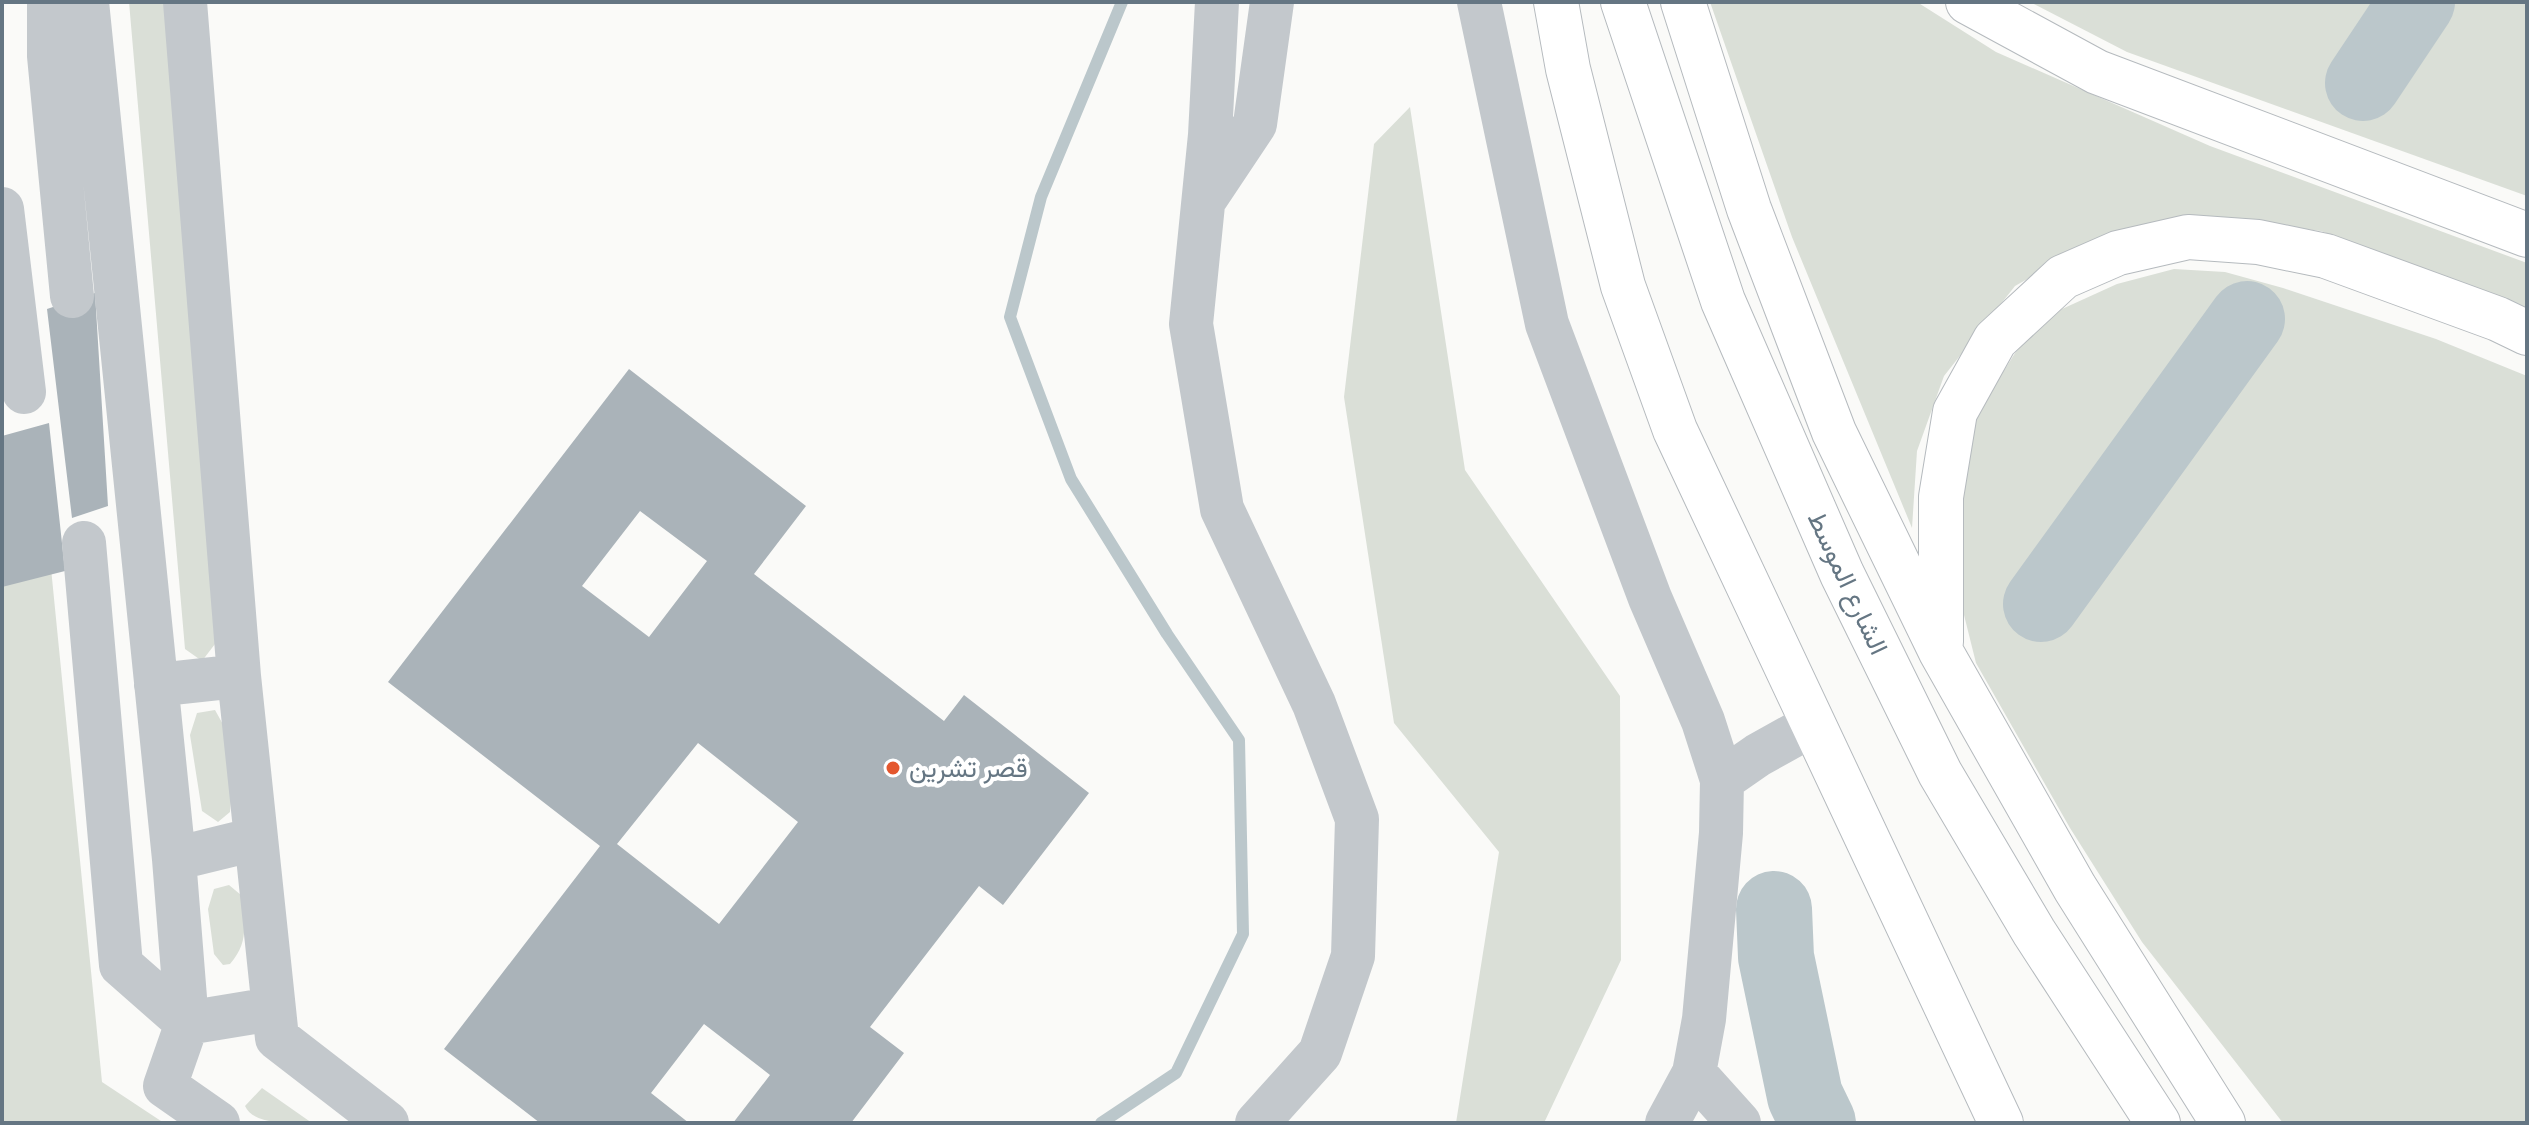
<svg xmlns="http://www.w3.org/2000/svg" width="2529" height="1125" font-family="'Noto Sans',Vazirmatn,sans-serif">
  <rect width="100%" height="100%" fill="#fafaf8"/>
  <path fill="#dadfd7" d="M129 2H165L215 644 202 661 185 649Z
    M1710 2H1917L1996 52 2210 146 2527 263V321L2450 280 2321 231 2204 218 2098 239 2015 286 1944 376 1917 451 1912 528 1792 237Z
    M2030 2H2527V196L2127 52Z
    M1410 107 1465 470 1620 696 1621 960 1544 1123H1456L1499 852 1394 723 1344 397 1374 144Z
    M2174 269 2225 272 2283 288 2436 339 2527 376V1123H2283L2142 942 2070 828 1976 663 1960 599 1949 531 1971 423 2022 342 2062 309 2117 284Z
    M49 548 102 1082 164 1123H2V557Z
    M215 710 225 728 232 787 230 812 218 822 202 811 190 735 197 713Z
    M229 885 241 895C244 923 250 941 230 964L223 965 214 954 208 909 214 889Z
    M262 1088 312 1123C290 1123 253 1125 245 1106Z"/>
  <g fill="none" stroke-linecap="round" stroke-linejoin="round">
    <path stroke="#bbc7cb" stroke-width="12" d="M1101 1123 1176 1073 1243 934 1239 740 1167 634 1071 479 1010 317 1041 197 1122 2"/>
    <path stroke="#bbc7cb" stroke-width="76" d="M2363 83 2417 2
      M2041 604 2247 319
      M1774 909 1776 957 1805 1096 1818 1123"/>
  </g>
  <path fill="#aab3b9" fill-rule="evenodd" d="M95 293 108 506 72 518 47 309Z
    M629 369 806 506 754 574 944 721 964 695 1089 793 1003 905 979 886 870 1027 904 1053 851 1123H733L770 1075 704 1024 651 1093 689 1123H540L444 1049 600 846 388 682ZM640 511 707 561 649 637 582 586ZM698 743 798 822 719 924 617 844Z
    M49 423 65 571 2 587V436Z"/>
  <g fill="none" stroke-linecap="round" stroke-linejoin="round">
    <defs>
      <path id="major" d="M1556 2 1568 69 1623 286 1675 430 2001 1123
        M1623 2 1723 301 1842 574 1940 773 2034 932 2158 1123
        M1683 2 1749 209 1834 432 1941 652 2075 888 2223 1123
        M1968 2 2097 72 2527 235
        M1941 642V497L1955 412 1995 340 2063 277 2118 253 2188 237 2258 242 2326 256 2498 319 2527 333"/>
    </defs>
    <use href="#major" stroke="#b5babe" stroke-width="46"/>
    <path stroke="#c3c8cc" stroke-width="44" d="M49 2V56L72 296
      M87 2 174 859 187 1023 165 1086 218 1123
      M185 2 239 676 277 1038 387 1123
      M1217 2 1210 135 1191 324 1222 509 1314 704 1357 819 1353 956 1320 1053 1257 1123
      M1479 2 1547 324 1650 598 1703 721 1722 780 1721 833 1704 1019 1694 1073 1667 1123
      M1207 196 1255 124 1272 2
      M2 209 24 392
      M84 543 121 965 187 1023 272 1009
      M156 685 239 676
      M1722 780 1758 755 1812 725
      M174 859 255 839
      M1694 1073 1739 1123"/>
    <use href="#major" stroke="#fff" stroke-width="44"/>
  </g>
  <circle fill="#e4572e" stroke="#fff" stroke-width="3" cx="893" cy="768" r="8"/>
  <g text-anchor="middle" stroke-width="8" stroke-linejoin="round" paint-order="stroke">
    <g font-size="26" fill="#657683" stroke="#fff">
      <text transform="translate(1848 583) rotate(65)" y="9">الشارع الموسط</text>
    </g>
    <g font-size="26" fill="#657683" stroke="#fff" text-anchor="start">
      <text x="909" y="777">قصر تشرين</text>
    </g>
  </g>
  <rect width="2529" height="1125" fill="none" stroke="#657683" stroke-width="8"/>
</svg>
